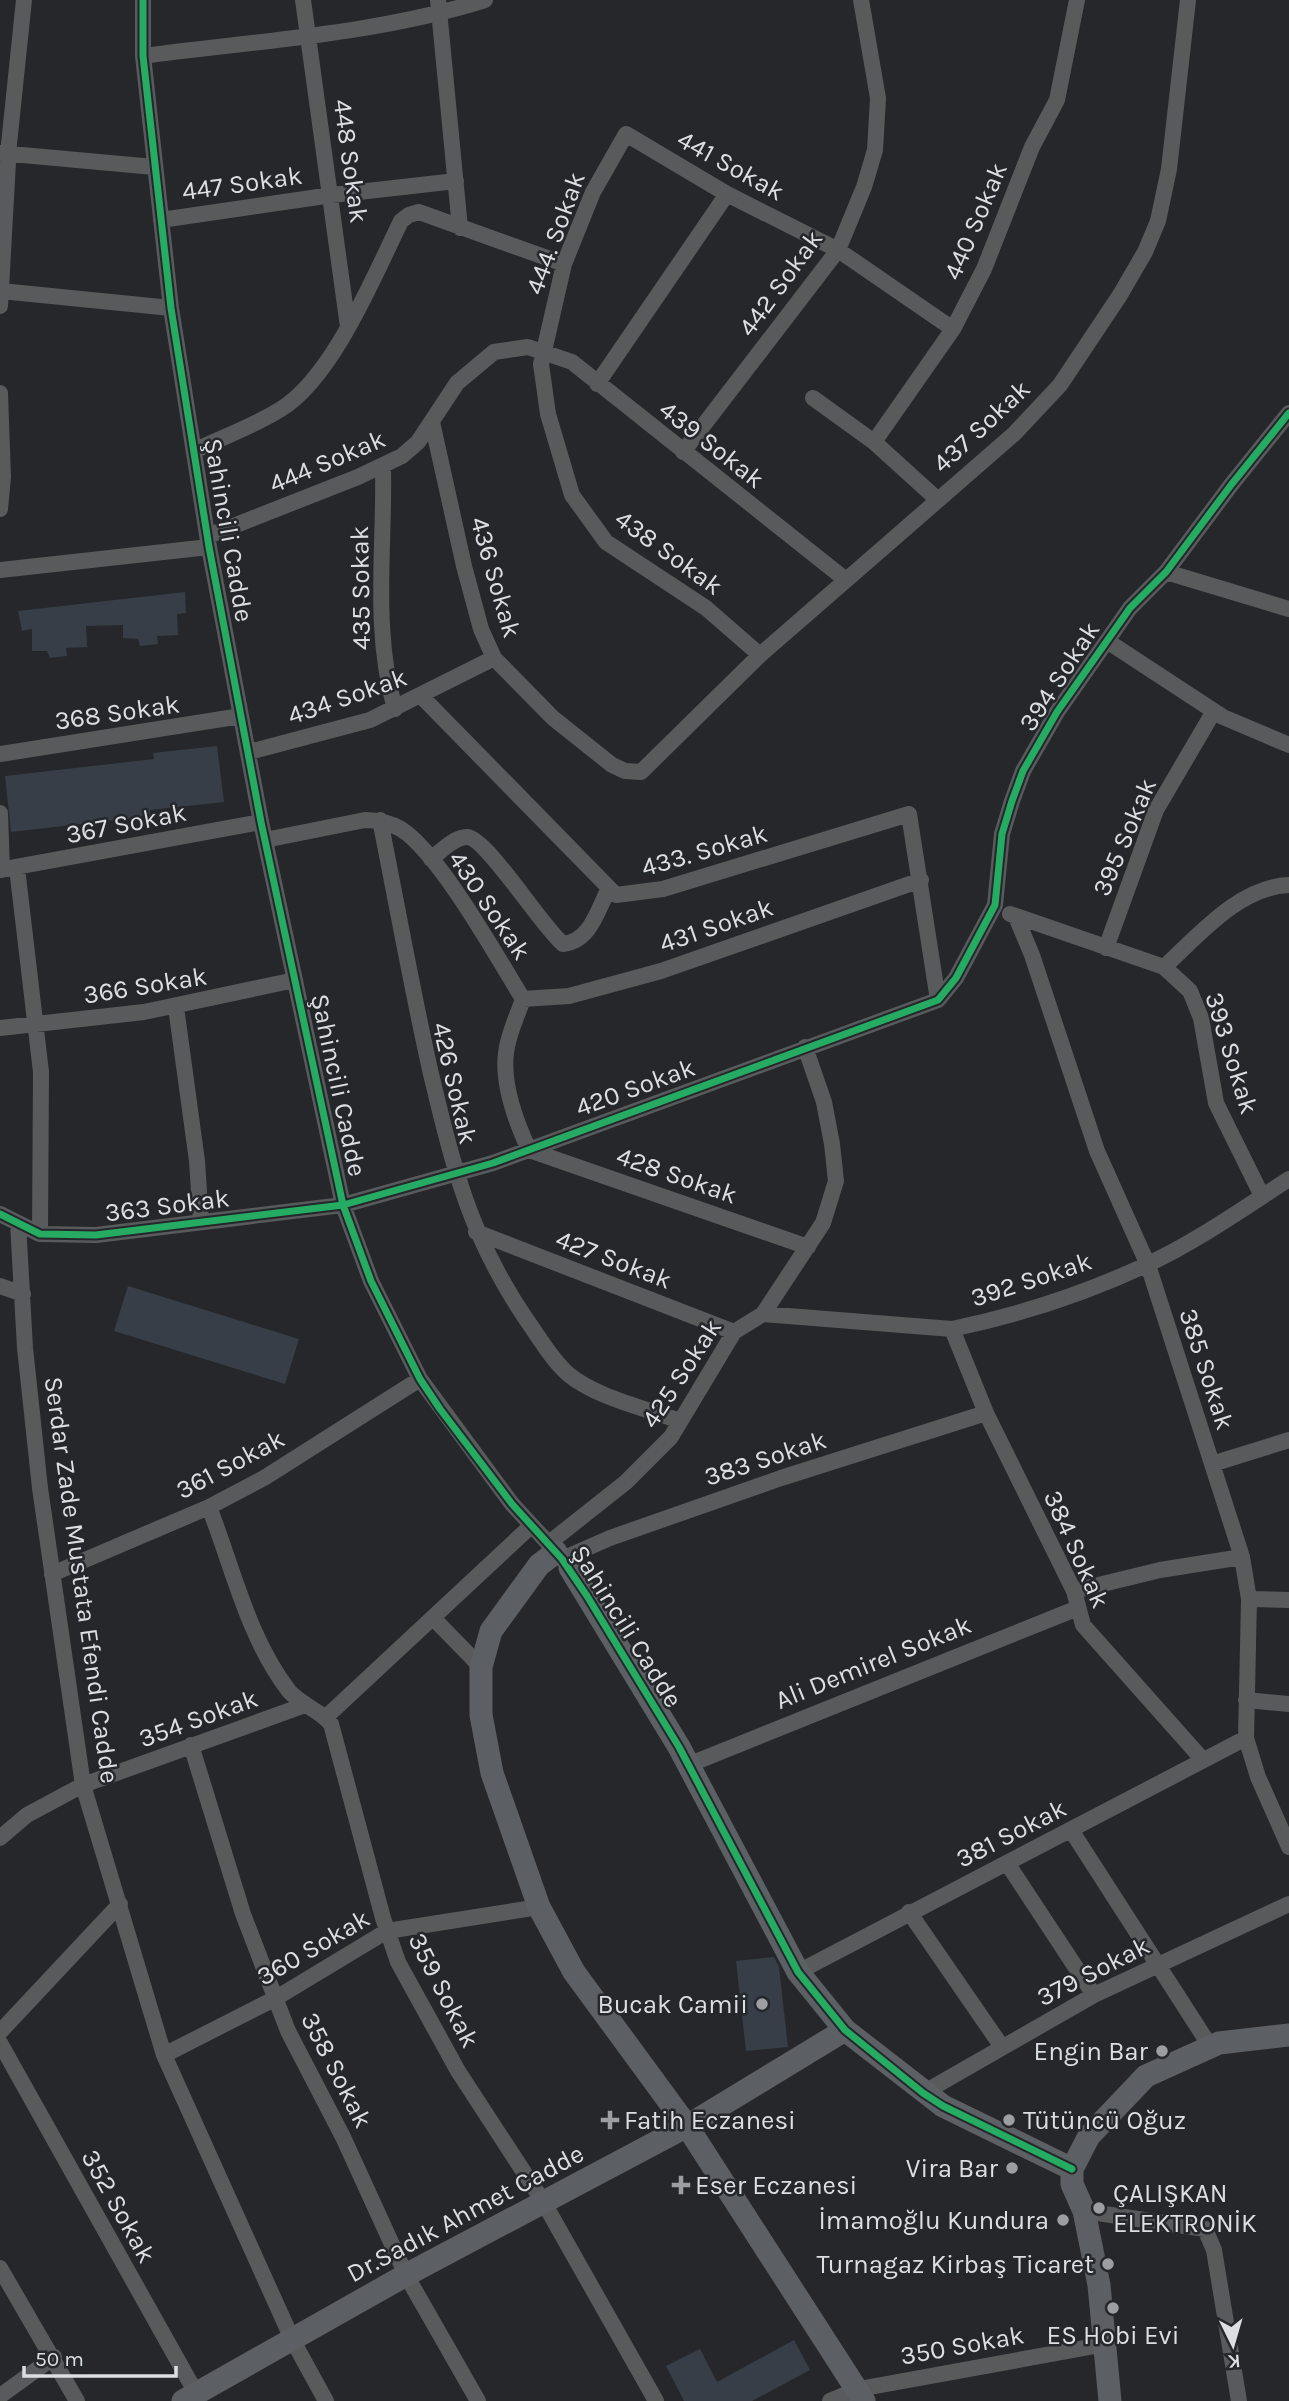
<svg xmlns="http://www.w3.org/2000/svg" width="1289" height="2401" font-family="Karla,sans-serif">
  <rect width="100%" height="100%" fill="#25272a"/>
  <path fill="#373e48" d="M185 592 186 613 177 614 178 635 157 636 158 644 140 646 138 639 123 638V625L86 626 87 647 66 648 67 656 50 658 47 651H32V629L22 631 18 611Z
    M217 746 224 802 150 810V816L11 832 5 776 154 759 153 753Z
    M128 1286 299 1339 285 1384 114 1331Z
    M774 1957 779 1967 788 2047 746 2051 736 1961Z
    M794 2340 810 2370 752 2401H684L666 2366 700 2349 717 2382Z"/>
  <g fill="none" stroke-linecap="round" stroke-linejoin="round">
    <path stroke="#595a5c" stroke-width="16" d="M143 0V56L171 308 209 547 261 822 343 1205 371 1281 420 1379 512 1504 562 1558
      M303 0 348 327
      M438 0 460 228
      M143 56C256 41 377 34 485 0
      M0 153 154 167
      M161 220 332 195 456 181
      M1 291 171 308
      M0 306 9 144 24 0
      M597 384 727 194
      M0 393 3 477 0 509
      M813 398 874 442 938 500
      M432 422 464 566 481 629 494 658 553 718 612 765 625 771 641 772 760 655 1014 434 1060 385 1120 295 1145 252 1158 221 1169 169 1188 0
      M874 442 953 329 984 269 1032 147 1057 100 1077 0
      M194 451C223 437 254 426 281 409 333 377 374 276 401 221L409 215 419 212 564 264
      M683 452 838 250 864 187 875 150 878 98 861 0
      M383 466C385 548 372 628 395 709
      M208 536 358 477 402 456 418 442 457 383 494 352 528 347 572 362 846 580
      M0 570 209 547
      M1166 572 1289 609
      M1107 641 1223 717 1289 745
      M760 655 706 608 606 542 572 495 548 414 541 364 564 264 593 192 626 134 727 194 838 250 953 329
      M422 697 616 895 663 889 909 814 938 1000
      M249 752 370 720 494 658
      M0 754 241 716
      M0 813 2 870
      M380 820C397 905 412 990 431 1074 454 1170 470 1236 526 1319 539 1337 551 1359 568 1374 597 1398 645 1408 680 1421
      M265 840 365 820C378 820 389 822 401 829 440 854 497 957 523 999 517 1017 508 1034 506 1053 502 1084 516 1122 529 1150L808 1247
      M431 859C440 852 454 837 467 837 486 837 542 927 563 944 590 941 597 912 608 890
      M17 868 41 1072 40 1234
      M0 870 261 822
      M1010 914 1164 967 1190 991 1201 1018 1216 1103 1262 1196
      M1016 917 1032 955 1097 1151 1148 1265 1242 1557 1249 1599 1246 1738 1258 1777 1289 1847
      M1106 948 1156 810 1214 711
      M1164 967C1199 935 1239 887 1289 885
      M523 999 569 996 661 971 921 880
      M176 1007 197 1161 201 1222
      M0 1028 144 1012 295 980
      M0 1214 40 1234 96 1235 343 1205 493 1163 938 1000 956 978 995 905 1002 834 1012 801 1023 771 1057 712 1130 608 1166 572 1231 485 1289 413
      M18 1223 25 1348 40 1488 83 1785 164 2055 292 2339 326 2401
      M476 1232 734 1332
      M0 1286 23 1294
      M763 1314 952 1329C1019 1315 1084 1294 1146 1265 1194 1243 1244 1208 1289 1179
      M952 1329 986 1413 1074 1591 1083 1625 1203 1760
      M1212 1464 1289 1440
      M209 1507C233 1568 248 1638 289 1691 301 1705 320 1710 331 1724L383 1918 398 1962 458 2071 544 2203 656 2401
      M549 1543 626 1482 671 1437 734 1332 763 1314 823 1223 836 1181 832 1144 824 1102 805 1047
      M562 1559 610 1538 781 1478 986 1413
      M52 1574 209 1507 264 1478 420 1379
      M1074 1591 1160 1570 1242 1557
      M1249 1599 1289 1600
      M434 1619 481 1667
      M1246 1700 1289 1704
      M326 1717 531 1526
      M191 1745 243 1914 288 2031 343 2137 406 2275 478 2401
      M688 1765 1078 1608
      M1071 1830 1210 2046
      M0 1838 27 1815 83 1785 305 1705
      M1007 1863 1094 1995
      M909 1912 1002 2047
      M798 1972 1246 1738
      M0 2032 120 1904
      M0 2043 196 2393
      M164 2055 276 1998 387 1931 539 1907
      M923 2093 1094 1995 1289 1904
      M1084 2211 1205 2229 1214 2250 1239 2401
      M0 2268 77 2401
      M0 2396 54 2357
      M830 2401 859 2389 1106 2344"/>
    <path stroke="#5c5f63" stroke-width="23" d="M556 1552 539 1565 491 1631 481 1667V1715L492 1773 539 1907 574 1972 687 2126 864 2401
      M570 1568 679 1747 798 1972 845 2030 943 2106 1072 2169
      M183 2401 406 2275 687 2126 845 2030
      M1110 2401 1099 2285 1084 2211 1072 2184V2169L1089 2136 1146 2076 1219 2043 1289 2035"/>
    <defs>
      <path id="cycleway" d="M143 0V56L171 308 209 547 261 822 343 1205 371 1281 420 1379 440 1409 512 1504 562 1559 587 1596 679 1747 798 1972 845 2030 923 2093 943 2106 1072 2169
        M0 1214 40 1234 96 1235 343 1205 493 1163 938 1000 956 978 995 905 1002 834 1012 801 1023 771 1057 712 1130 608 1166 572 1231 485 1289 413"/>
    </defs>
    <use href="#cycleway" stroke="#24272b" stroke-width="11"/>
    <use href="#cycleway" stroke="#26ab63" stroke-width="7"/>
  </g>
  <g fill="#9c9ea1" stroke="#24272b" stroke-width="2.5">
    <circle cx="762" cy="2004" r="7"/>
    <circle cx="1162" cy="2051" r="7"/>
    <path d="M606.5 2109.5h7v7h7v7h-7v7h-7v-7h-7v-7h7z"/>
    <circle cx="1009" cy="2120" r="7"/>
    <circle cx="1012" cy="2168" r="7"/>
    <path d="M677.5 2174.5h7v7h7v7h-7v7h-7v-7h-7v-7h7z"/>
    <circle cx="1099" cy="2208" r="7"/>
    <circle cx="1063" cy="2220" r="7"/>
    <circle cx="1108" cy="2264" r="7"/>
    <circle cx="1113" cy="2308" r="7"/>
  </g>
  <g text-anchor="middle" stroke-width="5" stroke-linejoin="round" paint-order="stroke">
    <g font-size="26" fill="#dcdee1" stroke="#24272b">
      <text transform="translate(351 161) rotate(82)" y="9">448 Sokak</text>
      <text transform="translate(731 165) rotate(29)" y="9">441 Sokak</text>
      <text transform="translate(242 183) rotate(-8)" y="9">447 Sokak</text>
      <text transform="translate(975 221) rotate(-67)" y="9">440 Sokak</text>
      <text transform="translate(555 233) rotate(-70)" y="9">444. Sokak</text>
      <text transform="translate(780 283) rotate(-54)" y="9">442 Sokak</text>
      <text transform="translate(981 426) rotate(-43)" y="9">437 Sokak</text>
      <text transform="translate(712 444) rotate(38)" y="9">439 Sokak</text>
      <text transform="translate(327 461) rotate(-23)" y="9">444 Sokak</text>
      <text transform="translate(229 530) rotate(80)" y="9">Şahincili Cadde</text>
      <text transform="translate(669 552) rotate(36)" y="9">438 Sokak</text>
      <text transform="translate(496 577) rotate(74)" y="9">436 Sokak</text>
      <text transform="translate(360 588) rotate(-91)" y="9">435 Sokak</text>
      <text transform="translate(1059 676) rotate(-57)" y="9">394 Sokak</text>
      <text transform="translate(347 696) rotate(-19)" y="9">434 Sokak</text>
      <text transform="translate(117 712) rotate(-8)" y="9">368 Sokak</text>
      <text transform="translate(126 823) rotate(-11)" y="9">367 Sokak</text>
      <text transform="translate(1124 837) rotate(-67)" y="9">395 Sokak</text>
      <text transform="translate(704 850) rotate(-16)" y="9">433. Sokak</text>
      <text transform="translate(490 905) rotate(56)" y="9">430 Sokak</text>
      <text transform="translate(716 925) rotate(-19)" y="9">431 Sokak</text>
      <text transform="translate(145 985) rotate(-9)" y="9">366 Sokak</text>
      <text transform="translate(1232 1053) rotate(73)" y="9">393 Sokak</text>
      <text transform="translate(455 1083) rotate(77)" y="9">426 Sokak</text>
      <text transform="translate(339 1085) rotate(78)" y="9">Şahincili Cadde</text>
      <text transform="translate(635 1087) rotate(-20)" y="9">420 Sokak</text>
      <text transform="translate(677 1175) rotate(19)" y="9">428 Sokak</text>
      <text transform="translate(167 1205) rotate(-7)" y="9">363 Sokak</text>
      <text transform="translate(614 1259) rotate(21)" y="9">427 Sokak</text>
      <text transform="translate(1031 1279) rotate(-18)" y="9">392 Sokak</text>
      <text transform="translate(1207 1369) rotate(72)" y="9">385 Sokak</text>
      <text transform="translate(681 1373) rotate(-57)" y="9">425 Sokak</text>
      <text transform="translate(765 1458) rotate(-18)" y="9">383 Sokak</text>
      <text transform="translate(230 1464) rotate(-28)" y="9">361 Sokak</text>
      <text transform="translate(1077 1549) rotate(66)" y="9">384 Sokak</text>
      <text transform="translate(82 1580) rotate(82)" y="9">Serdar Zade Mustata Efendi Cadde</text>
      <text transform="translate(627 1626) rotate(58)" y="9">Şahincili Cadde</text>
      <text transform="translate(873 1662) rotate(-22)" y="9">Ali Demirel Sokak</text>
      <text transform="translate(198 1718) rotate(-20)" y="9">354 Sokak</text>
      <text transform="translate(1011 1833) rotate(-27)" y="9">381 Sokak</text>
      <text transform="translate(313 1947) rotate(-30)" y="9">360 Sokak</text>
      <text transform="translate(1093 1971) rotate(-27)" y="9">379 Sokak</text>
      <text transform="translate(444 1990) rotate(63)" y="9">359 Sokak</text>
      <text transform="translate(337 2070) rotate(63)" y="9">358 Sokak</text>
      <text transform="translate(119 2206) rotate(61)" y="9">352 Sokak</text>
      <text transform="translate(465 2213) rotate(-28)" y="9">Dr.Sadık Ahmet Cadde</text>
      <text transform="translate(962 2345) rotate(-10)" y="9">350 Sokak</text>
    </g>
    <g font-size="26" fill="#dcdee1" stroke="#24272b" text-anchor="end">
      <text x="748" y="2013">Bucak Camii</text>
      <text x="1148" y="2060">Engin Bar</text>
      <text x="624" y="2129" text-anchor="start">Fatih Eczanesi</text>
      <text x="1023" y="2129" text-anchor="start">Tütüncü Oğuz</text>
      <text x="998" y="2177">Vira Bar</text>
      <text x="695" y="2194" text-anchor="start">Eser Eczanesi</text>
      <text x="1113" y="2202" text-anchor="start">ÇALIŞKAN<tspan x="1113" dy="30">ELEKTRONİK</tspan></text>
      <text x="1049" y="2229">İmamoğlu Kundura</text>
      <text x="1094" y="2273">Turnagaz Kirbaş Ticaret</text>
      <text x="1113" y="2344" text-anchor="middle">ES Hobi Evi</text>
    </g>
  </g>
  <g transform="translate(1233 2345) rotate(175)" stroke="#24272b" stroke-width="5" paint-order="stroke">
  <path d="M0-5L12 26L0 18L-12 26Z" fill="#dcdee1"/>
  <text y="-10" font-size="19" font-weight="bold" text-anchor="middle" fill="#dcdee1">K</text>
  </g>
  <path d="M24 2366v10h152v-10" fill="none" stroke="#dcdee1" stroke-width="3.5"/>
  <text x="35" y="2366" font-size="21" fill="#dcdee1" stroke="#24272b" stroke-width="5" paint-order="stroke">50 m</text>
</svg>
